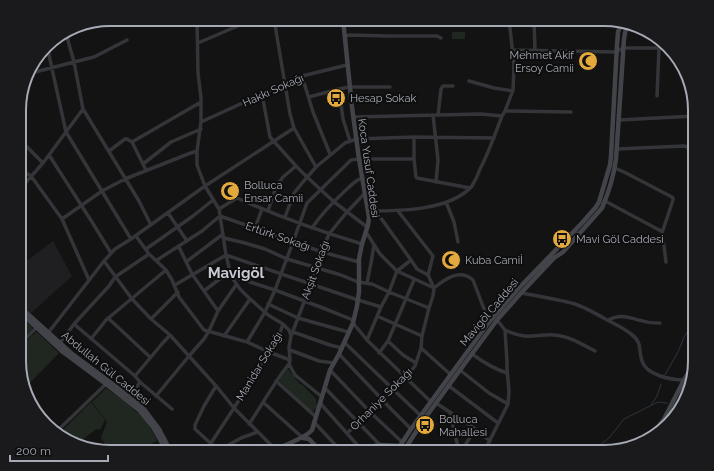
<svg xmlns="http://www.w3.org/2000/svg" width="714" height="471" font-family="Raleway,sans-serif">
  <rect width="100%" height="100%" fill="#131314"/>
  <path fill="#1f1f21" d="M53 241 72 276 31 313 20 303V266Z"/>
  <path fill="#202720" d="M452 32H465V39H452Z
    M20 316 32 327V329L20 341Z
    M36 332H37L59 353 25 388 20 373V347Z
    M287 368 300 384 303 385 316 399 317 407 313 411H310L279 381Z
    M106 388C121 399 137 409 148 425 152 430 155 435 157 441L151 444 153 450 151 452H109L105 447 106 445 101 438 107 422 92 402Z
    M91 402 105 420 100 430 96 429 79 443 59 437 58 435Z"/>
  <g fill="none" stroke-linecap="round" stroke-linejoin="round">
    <path stroke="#2d363c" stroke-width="1" d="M665 375 678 352 684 337 695 320
      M651 405 657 396 661 384
      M594 452 601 444 609 438 624 419 658 402 667 403"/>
    <path stroke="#343539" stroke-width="3.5" d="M197 19 198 73 201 98V122L197 151V165L205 186 219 209 226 255 231 276 240 289 248 297 268 315 283 324 289 330 291 336 289 347 290 360 289 364 295 375 322 397
      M274 19 290 114 294 128 316 167
      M534 19 535 50
      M345 36 350 35 388 36H437L441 38
      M53 40 67 37 74 62 83 109 139 201 151 225
      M198 43 254 19
      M47 46 66 132 131 239
      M512 50 616 52 623 48H668
      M27 74 94 57 127 40
      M302 76 313 112 330 154
      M469 81 494 88 513 91
      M339 89 343 119 350 141
      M262 94 270 137 296 166 307 177 333 201 367 227
      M657 96 659 48
      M309 97 339 89 349 87H390
      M505 111 571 112
      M433 115 438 160 436 182
      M438 115 441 89 443 86H453
      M353 117 481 114 502 116
      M619 120 695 116
      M201 122 302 76 347 65
      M20 137 24 144 43 163
      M414 137V159L416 177 417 178 470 188
      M132 142 146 170
      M617 149 684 146 695 149
      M109 151 125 139H127L132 142 201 102
      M49 155 92 222 111 253
      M143 164 171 142 201 129
      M20 169 31 176 62 219 89 280
      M20 189 43 163 83 109
      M605 201 661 231 663 230 673 200V198L670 196 626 173 615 168
      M446 202 454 222 458 242
      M219 209 237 198C277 216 319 231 362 244
      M268 211 276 187 283 177 296 166
      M368 211C399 211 450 211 472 186 475 181 478 175 480 169 489 152 495 134 502 116L505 111 513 90 514 65 509 19
      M377 211 378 214 411 260 417 269 428 275
      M398 211 433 256 428 275 434 288C445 279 460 268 473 280L489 322
      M168 213 187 241
      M285 217 294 193 303 182 316 167 345 143 356 139 414 137 494 138
      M62 219 102 191 125 179 188 154 197 151
      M255 228 262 209
      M312 228C322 213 334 201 347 189 352 184 356 180 362 178
      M662 230 666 262
      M577 233 582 238
      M136 236 149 254 166 270 172 280 179 297 204 330 247 342 269 352 290 360
      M224 238 245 243 265 249 287 259 341 275 358 282 372 284 389 292 429 308
      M179 247 192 274 218 311
      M146 249 193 216 213 200
      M157 260 202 231 220 216 322 252 359 262
      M104 261 132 299 151 319 170 335 217 387 234 408 275 449
      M186 262 223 234
      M231 276 275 290 323 308 353 320
      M367 283 371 263 374 245
      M175 285 226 255 355 299 381 307
      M204 291 230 271
      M521 293C538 296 557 299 575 304 586 308 597 314 607 320 615 324 624 328 631 334 643 343 638 349 642 361 646 375 671 380 684 380
      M268 304 298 318 348 332
      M377 316 422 336
      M108 318 150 357
      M151 319 178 292
      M608 320C623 313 628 318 643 321 648 323 654 323 660 323
      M353 323 367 340 431 402
      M74 324 135 376 140 382 130 397
      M505 330C514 334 522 337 532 336 540 336 547 334 554 335 569 336 582 344 595 351
      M293 332 330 345 342 348
      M48 333 104 261 115 249 131 239 205 186 294 128
      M224 336 250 299
      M291 336 311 284 315 268 329 234 347 212 365 193
      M91 339 106 320 166 270
      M367 340 381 307 389 292 397 271 411 260
      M388 341 403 355 416 363
      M247 342 265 312 275 290 293 242 307 203 351 160 359 159H414
      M344 342 421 416
      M60 343 74 324 109 286 115 277 149 254
      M20 344 36 328
      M421 348 450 374
      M290 350 319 361 334 363
      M379 353 388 341 414 280
      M339 354 392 410 411 429
      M472 354C483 362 494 369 507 373
      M330 370 370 412 402 442
      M460 370 489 393 508 404
      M135 376 161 345 170 335
      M276 381 316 417
      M140 382 172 409
      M216 386 204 406 195 425V429L220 452
      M449 386 498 423
      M325 388 380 445
      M156 396 189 356 204 339 209 331 218 311 236 285
      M264 403 303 438
      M320 403 360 448 359 452
      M436 403 474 428 490 441
      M450 412 459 452
      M314 422 342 452
      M249 424C263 404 274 382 289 364
      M55 433 106 384
      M347 433 362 420 405 378 415 366 421 348 422 336 429 308 433 296 434 288 397 271 380 254 366 232
      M211 443 234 408 279 336 283 324
      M212 452 217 449 223 448 241 438 258 432
      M461 452 469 439 474 428
      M484 452 508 404 509 391 507 369V362L505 330 497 320"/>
    <path stroke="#424449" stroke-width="4.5" d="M20 307 71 353 130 397 144 409 159 429 171 452
      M20 312 63 352 106 384 139 410 153 427 167 452
      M303 438 309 439 321 452
      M648 440 664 419 684 380 695 362
      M269 452C280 447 306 438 312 430L330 370 339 354 353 323 357 306 359 292V259L362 244 368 225 369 217 359 159 352 107 343 19
      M312 452 314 444
      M341 452 380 445 401 446
      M396 452 411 429 489 322 517 290 581 224 596 207 599 202 610 165 611 156 617 45 618 32 621 24
      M403 452 423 421 460 370 497 320 521 293 554 258 563 252 602 208C608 194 614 174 616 159L624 39 625 33 627 26"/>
  </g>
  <defs>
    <symbol id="mosque-disc" viewBox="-11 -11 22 22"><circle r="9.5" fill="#e3a93c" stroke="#0e0e0f"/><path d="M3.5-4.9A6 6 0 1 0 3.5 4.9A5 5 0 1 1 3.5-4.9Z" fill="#111"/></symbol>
    <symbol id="bus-disc" viewBox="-11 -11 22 22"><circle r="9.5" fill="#e3a93c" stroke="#0e0e0f"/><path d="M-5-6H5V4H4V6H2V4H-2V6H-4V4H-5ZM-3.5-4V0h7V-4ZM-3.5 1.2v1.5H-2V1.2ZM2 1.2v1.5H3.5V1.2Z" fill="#111"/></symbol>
  </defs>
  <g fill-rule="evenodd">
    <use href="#mosque-disc" x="577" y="50" width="22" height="22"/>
    <use href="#bus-disc" x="325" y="87" width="22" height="22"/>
    <use href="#mosque-disc" x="219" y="180" width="22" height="22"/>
    <use href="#bus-disc" x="551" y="228" width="22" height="22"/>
    <use href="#mosque-disc" x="440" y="249" width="22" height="22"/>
    <use href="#bus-disc" x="414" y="414" width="22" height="22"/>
  </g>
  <g text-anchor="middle" stroke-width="4" stroke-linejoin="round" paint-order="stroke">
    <g font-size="11" fill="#a6aab4" stroke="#0e0e0f" text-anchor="start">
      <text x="574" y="59" text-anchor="end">Mehmet Akif<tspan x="574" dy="13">Ersoy Camii</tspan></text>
      <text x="350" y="102">Hesap Sokak</text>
      <text x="244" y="189">Bolluca<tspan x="244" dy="13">Ensar Camii</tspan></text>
      <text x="576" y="243">Mavi Göl Caddesi</text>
      <text x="465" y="264">Kuba Camiİ</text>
      <text x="439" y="423">Bolluca<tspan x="439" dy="13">Mahallesi</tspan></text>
    </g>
    <g font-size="11" fill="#a6aab4" stroke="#0e0e0f">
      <text transform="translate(273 90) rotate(-24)" y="4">Hakkı Sokağı</text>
      <text transform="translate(369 168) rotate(82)" y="4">Koca Yusuf Caddesi</text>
      <text transform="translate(278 236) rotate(19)" y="4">Ertürk Sokağı</text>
      <text transform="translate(315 270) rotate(-70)" y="4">Akşit Sokağı</text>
      <text transform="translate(489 312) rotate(-50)" y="4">Mavigöl Caddesi</text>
      <text transform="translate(259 366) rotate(-59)" y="4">Manidar Sokağı</text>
      <text transform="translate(106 368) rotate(39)" y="4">Abdullah Gül Caddesi</text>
      <text transform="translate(381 399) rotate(-45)" y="4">Orhaniye Sokağı</text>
    </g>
    <g font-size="15" font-weight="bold" fill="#c6c9d0" stroke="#0e0e0f">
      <text x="236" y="278">Mavigöl</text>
    </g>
  </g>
  <path d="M0 0H714V471H0ZM110 26H604A84 84 0 0 1 688 110V361A84 84 0 0 1 604 445H110A84 84 0 0 1 26 361V110A84 84 0 0 1 110 26Z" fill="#1a1a1c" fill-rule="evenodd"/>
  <path fill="none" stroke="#a6aab4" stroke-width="2" d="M110 26H604A84 84 0 0 1 688 110V361A84 84 0 0 1 604 445H110A84 84 0 0 1 26 361V110A84 84 0 0 1 110 26Z"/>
  <path d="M10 455v6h98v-6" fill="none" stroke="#a6aab4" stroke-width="2"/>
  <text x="16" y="455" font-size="12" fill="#a6aab4" stroke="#0e0e0f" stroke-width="3" paint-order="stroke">200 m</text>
</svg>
